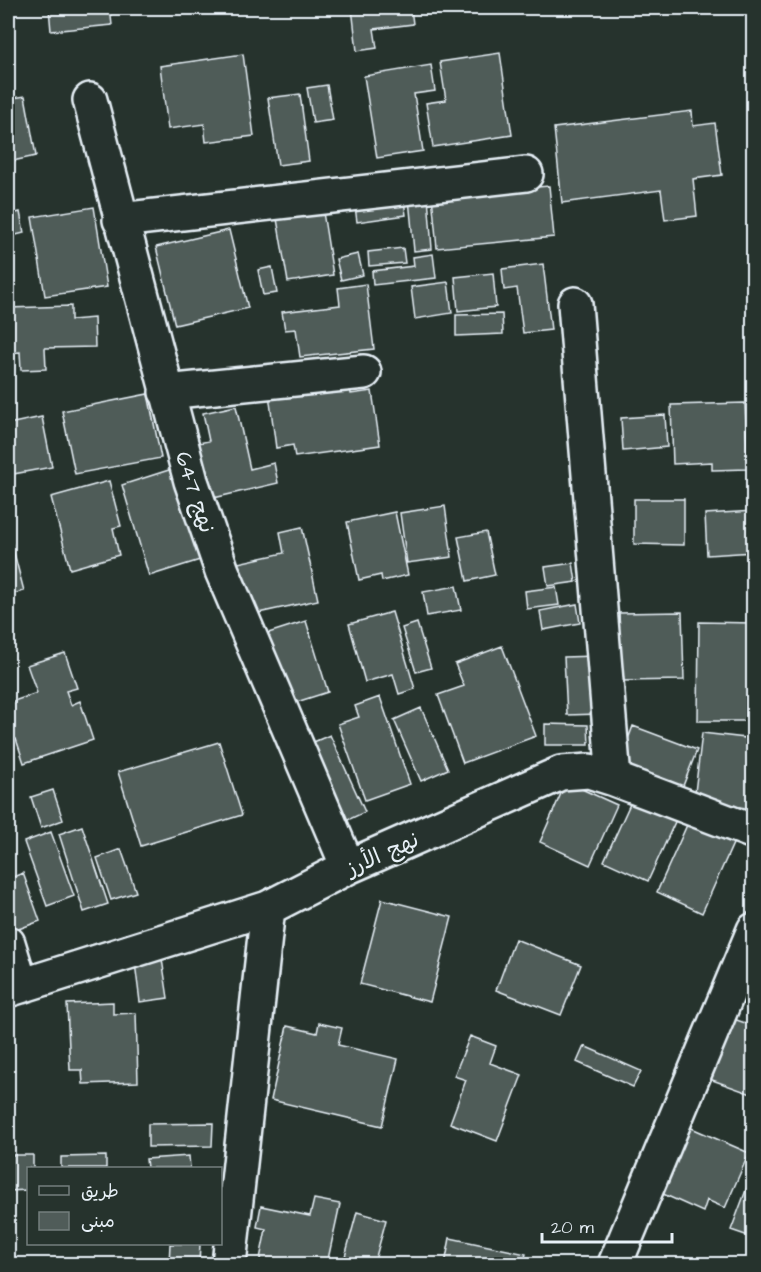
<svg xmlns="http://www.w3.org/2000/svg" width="761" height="1272" font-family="'Architects Daughter','Playpen Sans Arabic',sans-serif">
  <rect width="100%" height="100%" fill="#26332d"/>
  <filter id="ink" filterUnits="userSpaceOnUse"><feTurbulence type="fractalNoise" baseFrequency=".0167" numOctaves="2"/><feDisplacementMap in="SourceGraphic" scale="12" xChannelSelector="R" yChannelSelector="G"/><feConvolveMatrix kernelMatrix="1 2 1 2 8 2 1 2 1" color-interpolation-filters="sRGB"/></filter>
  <g filter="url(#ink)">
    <path fill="#505c59" stroke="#e8f1f8" stroke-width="1.5" d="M49 8H110L112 25 51 31Z
      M352 8H411L413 24 374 29 377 48 357 51Z
      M500 53 512 135 433 147 426 103 446 100 440 62Z
      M243 54 254 136 206 142 204 124 168 129 160 66Z
      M431 65 435 91 414 94 423 151 377 158 364 76Z
      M327 85 333 120 313 123 307 88Z
      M300 94 309 161 278 165 268 98Z
      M25 96 36 156 8 162V99Z
      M692 111 693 126 715 123 722 175 693 179 697 216 665 220 661 190 562 203 554 128Z
      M549 186 554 237 437 248 432 196Z
      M428 197 432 249 414 251 409 199Z
      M404 201 406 215 357 222 355 206Z
      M94 207 107 287 45 296 32 217Z
      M20 212 24 233 8 237V215Z
      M323 212 333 275 288 282 277 219Z
      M229 230 248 308 175 325 156 247Z
      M403 248 405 263 369 266 368 252Z
      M358 254 363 275 341 280 336 259Z
      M433 254 436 278 373 285 372 271 414 266 413 257Z
      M543 264 551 330 523 333 517 288 504 290 502 269Z
      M272 267 277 293 263 295 258 270Z
      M493 273 496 307 458 311 455 277Z
      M448 282 452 313 415 319 411 287Z
      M366 284 374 349 300 357 296 329 285 330 282 312 340 305 338 288Z
      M71 306V320L94 318 95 347 45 348 46 369 21 370 20 352 8 353V308Z
      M502 314 503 334 456 336V315Z
      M349 382 351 394 372 391 380 445 295 457 293 445 276 448 269 394Z
      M148 394 161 458 75 474 62 411Z
      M745 403 748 469 712 470V462L673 464 671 405Z
      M236 406 250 469 274 463 278 483 205 500 193 444 209 441 203 413Z
      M665 415 667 447 623 451 621 418Z
      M42 417 52 467 8 475V424Z
      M172 469 200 560 149 576 122 485Z
      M109 481 121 526 113 528 119 555 70 569 51 497Z
      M634 499H684V545L634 544Z
      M445 506 452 557 407 563 400 513Z
      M754 511V552L707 555 705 514Z
      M395 512 408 575 382 581 381 575 359 580 347 522Z
      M302 527 318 600 249 615 238 563 284 553 280 532Z
      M8 530 24 591 8 595Z
      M486 532 495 575 467 581 458 537Z
      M573 563 576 582 548 586 545 567Z
      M456 586 461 610 427 616 423 592Z
      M556 587 559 605 527 609 525 591Z
      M577 604 580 623 543 630 540 611Z
      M392 612 415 689 399 694 393 674 365 682 349 624Z
      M682 612 684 680 620 681 619 613Z
      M306 621 328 692 281 707 262 635Z
      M699 622 754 623V721H698Z
      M417 623 431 668 416 672 402 628Z
      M502 646 536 736 463 763 438 695 464 686 455 664Z
      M65 653 77 688 66 691 71 705 80 701 93 740 24 763 16 739 8 741V703L37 693 27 665Z
      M596 656 599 714 567 715 564 657Z
      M380 697 410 784 365 800 338 724 359 717 355 706Z
      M421 708 448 769 421 781 394 720Z
      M545 724 588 725 589 745H545Z
      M633 726 697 750 681 791 618 766Z
      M702 733 754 739V809L694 801Z
      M330 735 365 812 337 825 302 747Z
      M219 742 242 815 141 846 118 772Z
      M566 782 617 805 590 865 540 842Z
      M53 790 63 820 41 828 31 797Z
      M635 793 679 813 648 881 604 861Z
      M691 816 736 837 702 913 657 892Z
      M82 826 108 904 84 912 59 834Z
      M51 832 74 896 47 906 24 842Z
      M121 849 136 892 111 900 97 858Z
      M23 873 40 921 16 930 8 906V879Z
      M382 899 452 917 430 1002 360 984Z
      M515 939 581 965 561 1015 496 990Z
      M162 959 168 998 140 1002 135 963Z
      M113 1002V1014L136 1013 138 1082 83 1084 82 1070H70L67 1004Z
      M725 1016 754 1026V1095L704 1077Z
      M319 1023 342 1028 338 1045 398 1059 382 1126 271 1100 287 1026 317 1033Z
      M470 1036 496 1046 490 1063 522 1075 497 1141 450 1123 466 1080 454 1076Z
      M584 1046 641 1071 633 1087 577 1062Z
      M213 1123 212 1146 148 1147V1124Z
      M680 1123 749 1153 725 1208 707 1200 703 1212 652 1189Z
      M8 1155H33V1168H28V1190L8 1191Z
      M106 1156V1168H61V1157Z
      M189 1156 190 1168H147L146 1159Z
      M754 1169V1238L731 1230Z
      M314 1199 340 1204 327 1264H259L266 1229 257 1227 261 1206 310 1216Z
      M357 1212 386 1220 374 1264H343Z
      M450 1238 526 1254 523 1264H445Z
      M170 1244H200L199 1264H169Z"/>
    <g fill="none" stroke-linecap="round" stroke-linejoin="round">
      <defs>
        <path id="minor" d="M90 100 191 481 222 571 348 867
          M120 220 526 174
          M575 304 614 779
          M166 392 364 372
          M8 943 21 986
          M8 990 268 908 348 867 561 773 589 771 614 779 754 832
          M229 1264 268 908
          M615 1264 754 930"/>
      </defs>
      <use href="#minor" stroke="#e8f1f8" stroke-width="38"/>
      <use href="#minor" stroke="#26332d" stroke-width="33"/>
    </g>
  </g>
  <g text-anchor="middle" stroke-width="4.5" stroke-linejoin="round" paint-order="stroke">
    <g font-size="22" fill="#e8f1f8" stroke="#26332d">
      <text transform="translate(196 492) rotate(72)" y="8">نهج 647</text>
      <text transform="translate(382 853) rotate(-24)" y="8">نهج الأرز</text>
    </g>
  </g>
  <rect width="761" height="1272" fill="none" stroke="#26332d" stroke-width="30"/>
  <rect x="15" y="15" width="731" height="1242" fill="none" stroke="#e8f1f8" stroke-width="2" filter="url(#ink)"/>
  <rect x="27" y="1167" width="195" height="78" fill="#26332d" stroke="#747f7e" stroke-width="1.5"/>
  <rect x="39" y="1186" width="30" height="9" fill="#26332d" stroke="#747f7e" stroke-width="1.5"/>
  <text x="81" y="1197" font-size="18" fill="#e8f1f8">طريق</text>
  <rect x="39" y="1212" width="30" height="18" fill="#505c59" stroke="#747f7e" stroke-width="1.5"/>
  <text x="81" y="1227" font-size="18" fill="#e8f1f8">مبنى</text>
  <path d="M542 1233v9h130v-9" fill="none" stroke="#e8f1f8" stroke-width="3"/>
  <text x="551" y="1233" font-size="18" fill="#e8f1f8" stroke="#26332d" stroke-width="4.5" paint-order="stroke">20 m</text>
</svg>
